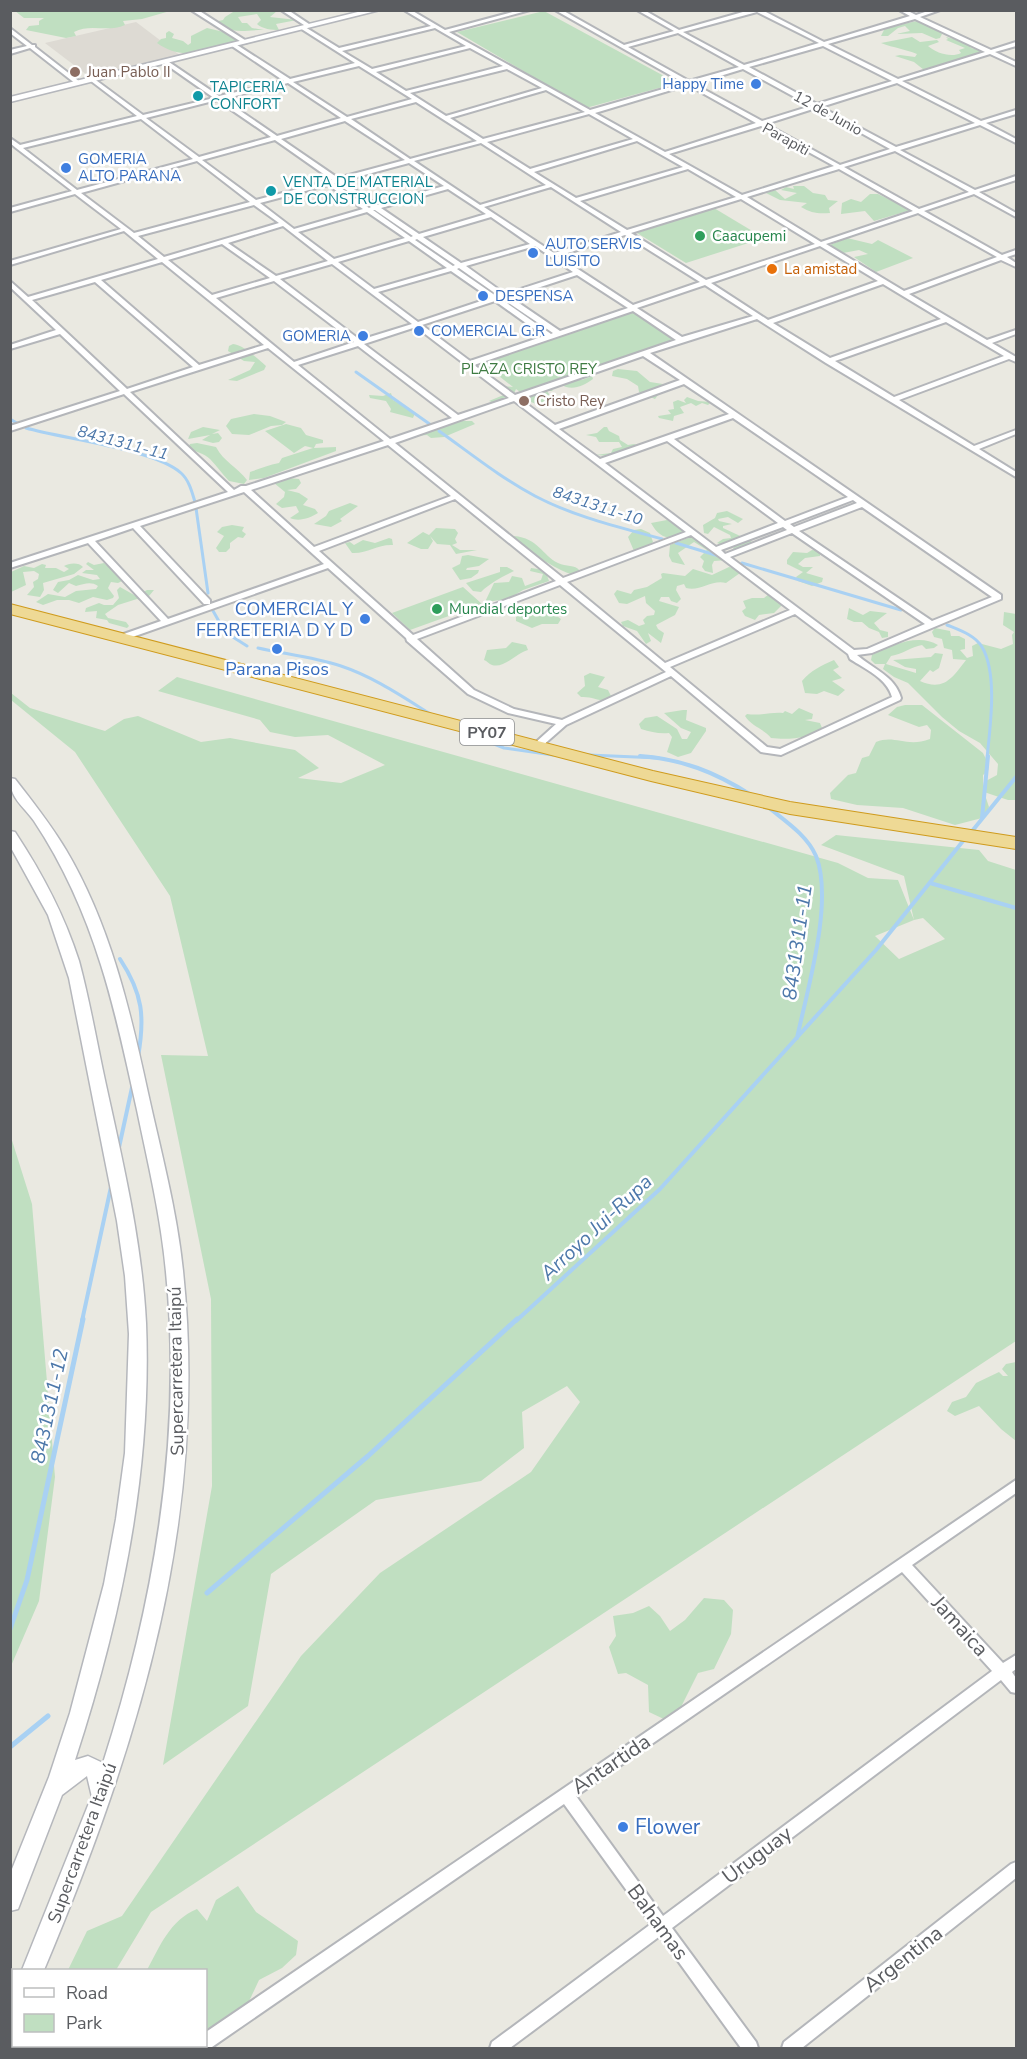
<svg xmlns="http://www.w3.org/2000/svg" width="1027" height="2059" font-family="'Nunito Sans',sans-serif">
  <rect width="100%" height="100%" fill="#eae9e1"/>
  <path fill="#dddad3" d="M136 22 181 56 91 78 45 43Z"/>
  <path fill="#c0dfc1" d="M228 10 236 11 234 12 277 11 270 17 297 20 276 24 279 30C272 30 262 29 257 24L261 20 257 14 238 17 242 23H247L252 28 264 30C243 30 233 35 214 22L223 20 225 17 233 12Z
    M15 11H170L142 19 123 21 125 25C107 33 91 23 74 32L76 36 66 38 26 30 29 26 39 25V21L44 18H24Z
    M544 11 677 83 586 108 457 32Z
    M917 21 940 31 942 34 940 38 936 39 922 33 896 34 910 31 905 26 898 28 888 36H881L885 28Z
    M207 28 228 33 238 39C231 45 220 45 211 48 192 55 175 56 157 43L161 39 166 38V33L169 31 174 34 172 38 183 41 188 45 191 43V36Z
    M912 37 920 42 937 40 939 42 928 46C936 53 951 58 961 53L959 50 965 48 946 40 948 39 946 37 967 42 971 48 982 51 957 61 924 70 914 62 895 56 900 55 915 57 917 54C905 49 894 48 881 43Z
    M793 186H804L813 193 825 195 828 200 838 201 829 208 830 213C818 214 811 213 801 207L807 203 780 200 766 193 775 190 785 199 797 193 781 190 786 187 794 189Z
    M870 194H878L911 210 874 221 865 211 841 214 842 203 851 199 861 202Z
    M714 208 764 238 686 263 637 233Z
    M847 238 872 244 878 240 913 258 876 272 854 257 868 254 859 250 843 253 830 245Z
    M632 311 678 343 576 378 582 380 592 376 593 379C582 387 570 392 559 383L550 388 553 391H547L549 394 548 403 541 406 531 402V395H524L516 389C512 400 504 401 494 403L489 401 506 394 503 386 513 387 480 361Z
    M233 344C244 345 259 360 266 366L264 370 237 381 228 380 250 370 255 362 244 361 228 351 229 346Z
    M618 369 637 371 650 382 663 384 652 390 653 393 658 395 655 399 639 392 638 386 627 379 612 376 613 371Z
    M391 393 393 400 415 413 413 418 390 412 391 409 386 401 370 398 369 395 383 396Z
    M687 397 698 401 711 402 708 405 702 403 696 406 691 403 680 407 684 413 674 416 673 421 659 418 658 416 671 414 668 410 674 409 673 402 678 400 686 403 684 400Z
    M254 414 270 416 286 422 282 425 271 426 249 435 232 434 226 426 231 419Z
    M457 421H472L475 424 444 437 431 438 427 435 414 436 416 431 431 432 440 424Z
    M286 424 301 428 306 435 323 440V443L316 444 314 448 336 447V451L264 478 249 480 250 472C259 469 268 465 279 463L282 458 313 448 305 446 294 453 265 431Z
    M203 427 220 430 212 434 218 433 222 438 219 442 213 443 202 440 210 435 188 439 191 432Z
    M604 427H607L609 431 619 436 620 440 628 445 634 444 639 446 609 456 595 455 611 453 613 449 622 447 619 442H599L596 437 586 435 597 433Z
    M197 443 216 447C224 462 237 467 247 480L244 484 229 481C222 474 217 466 210 459 205 454 194 451 188 448L190 444Z
    M289 478 299 479 301 483 296 489 287 490 299 493 308 499 303 505 315 509 318 513C310 518 299 522 290 518L299 512 296 506 282 508 276 504 284 497 285 492 274 483Z
    M350 503 358 506 340 519 342 521 331 527 314 524 326 516 329 511Z
    M727 511 743 519 738 523 728 517 718 519 719 521 732 524 723 526V528L751 541 754 545 732 551 734 547 732 543 722 545 717 543 723 539 731 538 730 535 714 527 708 534 704 533 703 525 715 518 717 513Z
    M667 520 674 521 688 531 686 535C670 541 659 538 651 523Z
    M232 525 244 527 242 531 246 534 243 538 238 537 230 543V548L226 552H219L216 548 224 536 217 532 222 527Z
    M436 528 455 529 458 533 455 539 457 543 452 545 460 550H477L456 554 450 545 437 544 430 536 433 541 428 549H421L407 543 423 532 429 535Z
    M641 529 650 533 653 542 646 548 634 551 628 537 634 530Z
    M514 536C538 538 542 555 558 563 566 567 575 564 580 571L576 575C564 575 516 545 514 536Z
    M693 536 704 537 718 552 728 555V560L714 561 712 565 713 573 705 571 702 567 704 561 700 557 707 550 694 542 678 553 685 565 672 562 669 556 670 545Z
    M389 538 392 539 393 545C378 544 367 554 352 553L345 543 350 542 354 545 363 540 375 543Z
    M812 550 820 551V556L805 558 798 564 803 567H813L806 573 823 578 822 582 812 586 798 581 796 577 803 572 787 564V560L793 552 807 553Z
    M468 555 489 559 479 566 467 568 466 570H479L478 573 471 578 460 580 452 568 460 564 462 556Z
    M88 562 94 565 104 563 117 574H121L124 580 118 583 111 582 108 588 114 596 113 598 107 600 93 597 79 603 69 600H57L43 605 36 602 48 594 65 597 76 591 96 589 98 586C91 581 84 584 76 586L69 583 58 593 53 590 58 582 69 580 78 575 93 580 100 579 97 575 82 573 86 570H94L86 564Z
    M42 564 46 565 45 568H56L64 572 69 569 64 566C69 563 79 562 83 567L74 574 43 583 44 590 40 597 27 595 34 587 33 582 38 579 39 574 34 571 23 572 26 585 11 592V572L24 566 34 568Z
    M500 567H507L514 571C502 577 490 583 481 592L473 591 466 583 500 572Z
    M729 567 736 569 740 573 726 583C712 579 700 592 686 588L684 584 677 586 676 590 681 599 677 603 671 601 669 597H661L659 601 679 607 675 615 656 625 658 629 664 633 661 643 648 633 651 641 646 644 637 631 623 626 621 622 628 620 639 626 645 624 643 620 647 616 654 615 655 611 646 603 645 596 627 604 619 603 614 594 617 590 631 594 634 590 647 587 662 578 661 574 663 573 685 576 693 569 712 575Z
    M531 568 545 570 549 581 523 590 508 599 485 602 494 583 509 582 512 576 522 578 525 586 541 580 543 574 530 571Z
    M120 587 136 596 147 590H154L144 602 137 599 118 605 105 614 108 618 126 622 129 626 127 628 109 623 107 620 96 618 97 611 85 612 86 608 99 603 104 605H113L119 598 117 590Z
    M463 587 482 604 410 630 392 613Z
    M769 594 781 600 783 604 774 613 759 615 755 620 745 616 742 611 746 608 743 601 752 598H764Z
    M540 604 561 619 558 624H542L532 628 516 621V617L535 609 537 605Z
    M849 608 863 615 870 611 887 613 874 623 880 630 888 632V637L882 638 879 632 869 628 862 622H854L847 619Z
    M1004 612 1016 614V800H1008L984 792 989 807 987 813 982 818 955 825 903 808 857 805 831 799 830 793 848 775 856 773 862 758 869 756 876 742C895 734 906 748 930 739L931 730 927 725 919 727 888 715 897 707 905 705H922L983 753 989 765 988 771 983 775V789L984 782 997 775 998 764 980 743 959 731 942 717 908 683 894 677 883 669 885 664H875L871 660 872 655C891 645 919 633 938 645L934 648 926 649 922 645C911 647 903 654 891 656L886 664 916 673V669L905 667 893 660 931 657 935 653 943 654 939 668 933 672 930 670 920 681C944 692 953 677 966 660L953 659 952 650 944 648 942 639 934 637 932 632 935 628 950 631 951 636H959L965 639V649L960 650 967 658 973 656 972 646 978 643 1001 649 1013 644 1012 635 1014 632 1003 625Z
    M512 642 526 645 528 650C518 652 504 669 492 665 489 664 487 661 484 660L487 650 506 648Z
    M834 660 839 667 833 670 842 678 832 681 845 690 838 696 824 691 817 694 805 693 802 681C810 671 822 665 834 660Z
    M590 673 605 677 598 687 608 690 612 698 610 700C599 702 592 696 581 697L577 693 585 686 584 676Z
    M177 677 838 863 868 878 898 880 914 920 875 936 899 959 945 939 923 918 914 920 904 876 821 845 836 835 979 850 988 861 1016 870V1341L151 1912 116 1970H68L87 1931 122 1916 301 1656 380 1573 531 1472 580 1402 567 1386 522 1412 524 1448 481 1481 376 1500 271 1574 248 1706 163 1765 212 1486 211 1299 161 1055 208 1056 170 896 75 752 11 700V693L30 708 105 731 124 719 138 716 201 742 230 738 295 750 319 768 298 778 341 783 385 765 328 735 295 737 270 732 260 720 158 691Z
    M799 708 813 714 812 719 805 720 820 723 822 728C810 739 787 740 771 738 764 729 751 726 745 716L747 714C760 716 770 712 783 713L785 711 792 714Z
    M683 710H687L686 720 706 728V731L691 753 678 757 667 752 672 737 669 733C659 734 651 732 641 729L639 724 645 718 657 716 677 729 682 739H687L691 732 681 728 664 713Z
    M10 1134 32 1204 55 1477 39 1601 11 1666Z
    M1016 1362V1441L1001 1429 979 1406 955 1416 947 1411 952 1402 966 1397 976 1383 999 1372 1003 1376H1008L1002 1369 1006 1364Z
    M704 1598 724 1600 733 1610 731 1634 714 1669 698 1673 679 1711 668 1721 649 1712 648 1685 626 1673 618 1674 609 1647 616 1636 613 1616 633 1613 649 1606 660 1616 670 1631 685 1620Z
    M238 1886 256 1912 298 1941 296 1955 282 1968 259 1980 243 2014 206 2038V1970H147C160 1946 170 1920 197 1909L207 1921 216 1900Z"/>
  <g fill="none" stroke-linecap="round" stroke-linejoin="round">
    <path stroke="#a9d1f3" stroke-width="3" d="M356 372 431 425
      M10 419 20 425
      M26 428C64 439 154 449 181 473 189 480 192 492 195 502
      M439 431C470 453 501 478 535 496 575 517 619 527 662 539
      M196 508 208 593
      M676 543 722 557
      M742 563 901 610
      M212 609 225 632 247 646
      M947 625C959 630 975 635 982 647 998 674 990 728 987 758
      M258 648C285 654 314 657 341 666 374 677 403 697 432 715
      M457 729 504 748 553 755
      M589 755 659 758"/>
    <path stroke="#a9d1f3" stroke-width="4" d="M640 756C682 759 715 772 751 795
      M768 807C785 821 807 835 816 856 834 901 807 991 797 1038
      M982 818 988 756
      M973 830 1016 777
      M930 883 1016 908
      M120 959C143 994 145 1017 138 1057
      M118 1152 133 1083
      M82 1321 111 1187
      M516 1321 660 1189 876 950 963 841"/>
    <path stroke="#a9d1f3" stroke-width="5" d="M207 1593 368 1456 517 1319
      M10 1629 27 1580 83 1319
      M10 1747 48 1716"/>
    <defs>
      <path id="street" d="M191 10H198L248 42 243 43Z
        M281 10H288L312 26 307 27Z
        M404 10H411L445 30 520 10H530L449 32 590 110 684 83 555 10H562L624 45 674 31 637 10H644L679 30 750 10H762L824 42 910 16 899 10H906L916 15 931 10H940L920 17 991 50 1016 42V46L995 52 1016 62V66L990 54 902 81 981 121 1016 110V114L986 123 1016 139V143L980 125 900 150 975 190 1016 176V180L979 192 1016 213V217L974 194 924 211 1002 255 1016 250V254L1007 257 1016 263V267L1001 260 909 294 987 340 1016 330V334L992 343 1016 357V362L1009 359 899 400 974 446 1016 430V434L979 449 1016 472V477L826 363 757 319 650 353 1001 595V599L872 653 857 655C873 669 895 676 901 698L900 700 781 755 761 752 671 676 566 725 541 747 538 748 533 745 535 743 556 724 508 713 468 694 407 641 406 638 328 568 121 641 117 638 118 636 161 621 88 543 10 568V563L228 492 124 394 10 431V426L120 391 60 334 10 349V345L56 330 10 287V281L28 297 158 259 124 231 10 265V261L121 229 75 194 10 212V208L72 191 16 148 10 143V138L20 145 137 116 91 81V79L93 78 143 115 214 98 164 63V61L166 60 219 96 284 81 232 46 231 45 234 43 290 79 355 63 300 28 305 27 339 48 431 26ZM757 12 819 43 744 65 683 32ZM915 19 985 52 898 79 828 44ZM435 28 466 46 372 69 342 51ZM678 33 739 67 689 81 628 47ZM823 46 892 81 817 104 749 67ZM470 48 503 66 406 91 376 72ZM359 66 412 99 347 117 293 82ZM507 69 542 88 446 116 410 93ZM743 69 811 106 762 121 694 84ZM288 83 341 118 277 136 223 99ZM897 83 975 123 896 147 821 107ZM688 85 756 123 665 152 595 113ZM546 90 585 112 483 139 450 118ZM217 100 271 137 199 157 146 118ZM416 102 477 141 410 159 351 119ZM816 108 890 149 840 165 766 124ZM589 114 633 139 530 169 487 142ZM141 119 193 159 77 190 23 148ZM345 121 405 160 338 178 281 139ZM761 126 834 166 742 195 669 154ZM275 140 332 180H325L324 182 256 200 202 160ZM637 141 683 167 576 198 534 172ZM481 143 546 185 480 205 414 161ZM895 151 969 192 919 209 844 167ZM197 161 250 202 134 233 81 193ZM409 163 444 186 377 205 342 181ZM688 169 736 197 627 230 580 201ZM839 169 913 211 821 242 747 197ZM334 183H336L371 207 369 208ZM328 185 363 209 294 229 260 203ZM551 187 621 232 554 253 484 207ZM448 189 486 214 419 234 381 208ZM741 199 815 244 706 280 631 233ZM254 205 279 223 164 257 138 236ZM373 210H375L413 236 411 237ZM367 212 405 238 334 259 298 232ZM918 213 997 257 904 291 826 244ZM491 217 530 244 461 263 423 237ZM283 226 328 261 276 276 228 243ZM625 235 700 282 633 305 558 256ZM417 239 455 265 453 266 415 240ZM409 241 447 268 374 289 338 262ZM222 244 270 278 212 295 168 260ZM535 246 573 272 505 294 466 266ZM820 246 878 281 768 320 711 283ZM162 262 264 345 199 365 101 280ZM332 264 412 324 360 340 280 279ZM459 268 499 296H496L457 269ZM451 271 490 298 418 322 378 292ZM577 275 628 308 560 331 510 297ZM274 281 354 342 294 362 216 298ZM95 282 193 367 127 389 32 300ZM883 284 941 319 830 358 773 323ZM705 285 753 316 682 337 637 308ZM501 299H503L553 333 551 334ZM495 301 544 336 470 361 422 325ZM633 311 676 340 515 395 474 365ZM946 322 1004 356 894 397 835 361ZM416 327 509 398 458 415 364 344ZM358 346 452 418 390 439 298 365ZM268 348 384 441 246 486H241L234 490 130 392ZM643 356 680 380 555 425 520 399ZM684 384 729 414 600 459 559 429ZM514 401 686 532 563 578 395 443ZM733 418 848 497 785 521 674 439ZM667 441 778 523 716 547 605 463ZM388 445 451 496 314 547 251 490ZM244 492 324 564 168 619 95 541 133 528 204 604H210V600L140 526ZM455 499 556 581 413 635 319 551ZM853 500 857 503 794 527 790 524ZM862 507 992 597 932 621 799 531ZM783 527 787 530 725 554 721 550ZM792 533 925 624 867 649 854 650 730 557ZM691 535 790 610 665 663 567 582ZM560 585 666 672 562 720 514 709 474 690 417 639ZM795 614 848 654 850 659C865 669 887 678 892 697L780 749 767 747 670 667Z
        M10 28 32 45H35V47L80 82V84H76L30 48 10 54V50L27 46 10 33Z
        M1016 1480V1493L912 1565 1003 1663 1016 1655V1669L1012 1672 1016 1678V1693L1011 1692 1001 1680 672 1928 756 2042 758 2048H741L660 1936 510 2048H490L492 2042 651 1924 564 1804 212 2047 207 2048H187L188 2046H206V2032ZM902 1572 992 1671 663 1916 576 1796Z
        M1016 1862V1878L802 2048H782L784 2042 1011 1864Z"/>
      <path id="secondary" d="M366 10H380L10 102V97Z
        M10 778 15 779C33 802 51 825 66 850 110 924 130 1010 148 1093 161 1152 177 1211 183 1271 209 1520 139 1744 44 1970H22L89 1803 92 1797 87 1776 62 1795 18 1909 10 1911V1874L49 1777 70 1713 104 1584 116 1519 125 1453 129 1334 125 1276 117 1221 69 978 48 915 10 846V831L15 832C42 873 64 914 79 961 90 1002 97 1044 106 1085 123 1163 142 1243 146 1323 152 1472 121 1619 75 1760L88 1756 103 1763C154 1604 183 1438 166 1272 161 1217 148 1163 137 1110 126 1061 116 1012 101 965 85 914 64 866 34 821 23 805 10 799 10 778Z
        M14 2002V2030L10 2031V2003Z"/>
      <path id="highway" d="M10 604 653 771 790 802 1016 837V849L790 814 651 781 10 614Z"/>
    </defs>
    <use href="#street" stroke="#b4b6ba" stroke-width="4"/>
    <use href="#secondary" stroke="#b5b7bc" stroke-width="3"/>
    <use href="#highway" stroke="#cf9b1d" stroke-width="2"/>
    <use href="#street" fill="#fff" fill-rule="evenodd"/>
    <use href="#secondary" fill="#fff" fill-rule="evenodd"/>
    <use href="#highway" fill="#eed995" fill-rule="evenodd"/>
  </g>
  <g fill="#8d6e63" stroke="#fff" stroke-width="2">
    <circle cx="75" cy="72" r="6"/>
    <circle cx="524" cy="401" r="6"/>
  </g>
  <g fill="#3f7fe0" stroke="#fff" stroke-width="2">
    <circle cx="756" cy="84" r="6"/>
    <circle cx="66" cy="168" r="6"/>
    <circle cx="533" cy="253" r="6"/>
    <circle cx="483" cy="296" r="6"/>
    <circle cx="419" cy="331" r="6"/>
    <circle cx="363" cy="336" r="6"/>
    <circle cx="365" cy="619" r="6"/>
    <circle cx="277" cy="649" r="6"/>
    <circle cx="623" cy="1827" r="6"/>
  </g>
  <g fill="#0f9aa8" stroke="#fff" stroke-width="2">
    <circle cx="198" cy="96" r="6"/>
    <circle cx="271" cy="191" r="6"/>
  </g>
  <g fill="#2e9e5b" stroke="#fff" stroke-width="2">
    <circle cx="700" cy="236" r="6"/>
    <circle cx="437" cy="609" r="6"/>
  </g>
  <circle fill="#e8710a" stroke="#fff" stroke-width="2" cx="772" cy="269" r="6"/>
  <g text-anchor="middle" stroke-width="5" stroke-linejoin="round" paint-order="stroke">
    <g font-size="15" fill="#785e54" stroke="#fff" text-anchor="start">
      <text x="87" y="77">Juan Pablo II</text>
      <text x="536" y="406">Cristo Rey</text>
    </g>
    <g font-size="15" fill="#366cbe" stroke="#fff" text-anchor="start">
      <text x="744" y="89" text-anchor="end">Happy Time</text>
      <text x="78" y="164">GOMERIA<tspan x="78" dy="17">ALTO PARANA</tspan></text>
      <text x="545" y="249">AUTO SERVIS<tspan x="545" dy="17">LUISITO</tspan></text>
      <text x="495" y="301">DESPENSA</text>
      <text x="431" y="336">COMERCIAL G.R</text>
      <text x="351" y="341" text-anchor="end">GOMERIA</text>
    </g>
    <g font-size="15" fill="#0d838f" stroke="#fff" text-anchor="start">
      <text x="210" y="92">TAPICERIA<tspan x="210" dy="17">CONFORT</tspan></text>
      <text x="283" y="187">VENTA DE MATERIAL<tspan x="283" dy="17">DE CONSTRUCCION</tspan></text>
    </g>
    <g font-size="15" fill="#5a5c60" stroke="#fff">
      <text transform="translate(828 113) rotate(29)" y="5">12 de Junio</text>
      <text transform="translate(786 139) rotate(29)" y="5">Parapiti</text>
    </g>
    <g font-size="15" fill="#27864d" stroke="#fff" text-anchor="start">
      <text x="712" y="241">Caacupemi</text>
      <text x="449" y="614">Mundial deportes</text>
    </g>
    <g font-size="15" fill="#c56008" stroke="#fff" text-anchor="start">
      <text x="784" y="274">La amistad</text>
    </g>
    <g font-size="15" fill="#3e7b42" stroke="#fff">
      <text x="529" y="374">PLAZA CRISTO REY</text>
    </g>
    <g font-size="16" font-style="italic" fill="#4d78aa" stroke="#fff">
      <text transform="translate(123 442) rotate(15)" y="6">8431311-11</text>
      <text transform="translate(598 505) rotate(18)" y="6">8431311-10</text>
    </g>
    <rect fill="#fff" stroke="#8c8d90" stroke-width="1.5" x="460" y="719" width="54" height="26" rx="4.5"/>
    <g font-size="16" font-weight="bold" fill="#5a5c60">
      <text x="487" y="738">PY07</text>
    </g>
    <g font-size="18" fill="#366cbe" stroke="#fff" text-anchor="end">
      <text x="353" y="615">COMERCIAL Y<tspan x="353" dy="21">FERRETERIA D Y D</tspan></text>
      <text x="277" y="675" text-anchor="middle">Parana Pisos</text>
    </g>
    <g font-size="18" fill="#5a5c60" stroke="#fff">
      <text transform="translate(176 1371) rotate(-91)" y="6">Supercarretera Itaipú</text>
      <text transform="translate(82 1843) rotate(-70)" y="6">Supercarretera Itaipú</text>
    </g>
    <g font-size="20" font-style="italic" fill="#4d78aa" stroke="#fff">
      <text transform="translate(797 942) rotate(-82)" y="7">8431311-11</text>
      <text transform="translate(596 1227) rotate(-43)" y="7">Arroyo Jui-Rupa</text>
      <text transform="translate(49 1406) rotate(-78)" y="7">8431311-12</text>
    </g>
    <g font-size="21" fill="#5a5c60" stroke="#fff">
      <text transform="translate(960 1626) rotate(48)" y="7">Jamaica</text>
      <text transform="translate(611 1764) rotate(-34)" y="7">Antartida</text>
      <text transform="translate(757 1855) rotate(-37)" y="7">Uruguay</text>
      <text transform="translate(658 1922) rotate(54)" y="7">Bahamas</text>
      <text transform="translate(903 1959) rotate(-38)" y="7">Argentina</text>
    </g>
    <g font-size="21" fill="#366cbe" stroke="#fff" text-anchor="start">
      <text x="635" y="1834">Flower</text>
    </g>
  </g>
  <rect width="1027" height="2059" fill="none" stroke="#5a5c60" stroke-width="24"/>
  <rect x="12" y="1969" width="195" height="78" fill="#ffffff" stroke="#bdbebf" stroke-width="1.5"/>
  <rect x="24" y="1988" width="30" height="9" fill="#ffffff" stroke="#bdbebf" stroke-width="1.5"/>
  <text x="66" y="1999" font-size="18" fill="#5a5c60">Road</text>
  <rect x="24" y="2014" width="30" height="18" fill="#c0dfc1" stroke="#bdbebf" stroke-width="1.5"/>
  <text x="66" y="2029" font-size="18" fill="#5a5c60">Park</text>
</svg>
